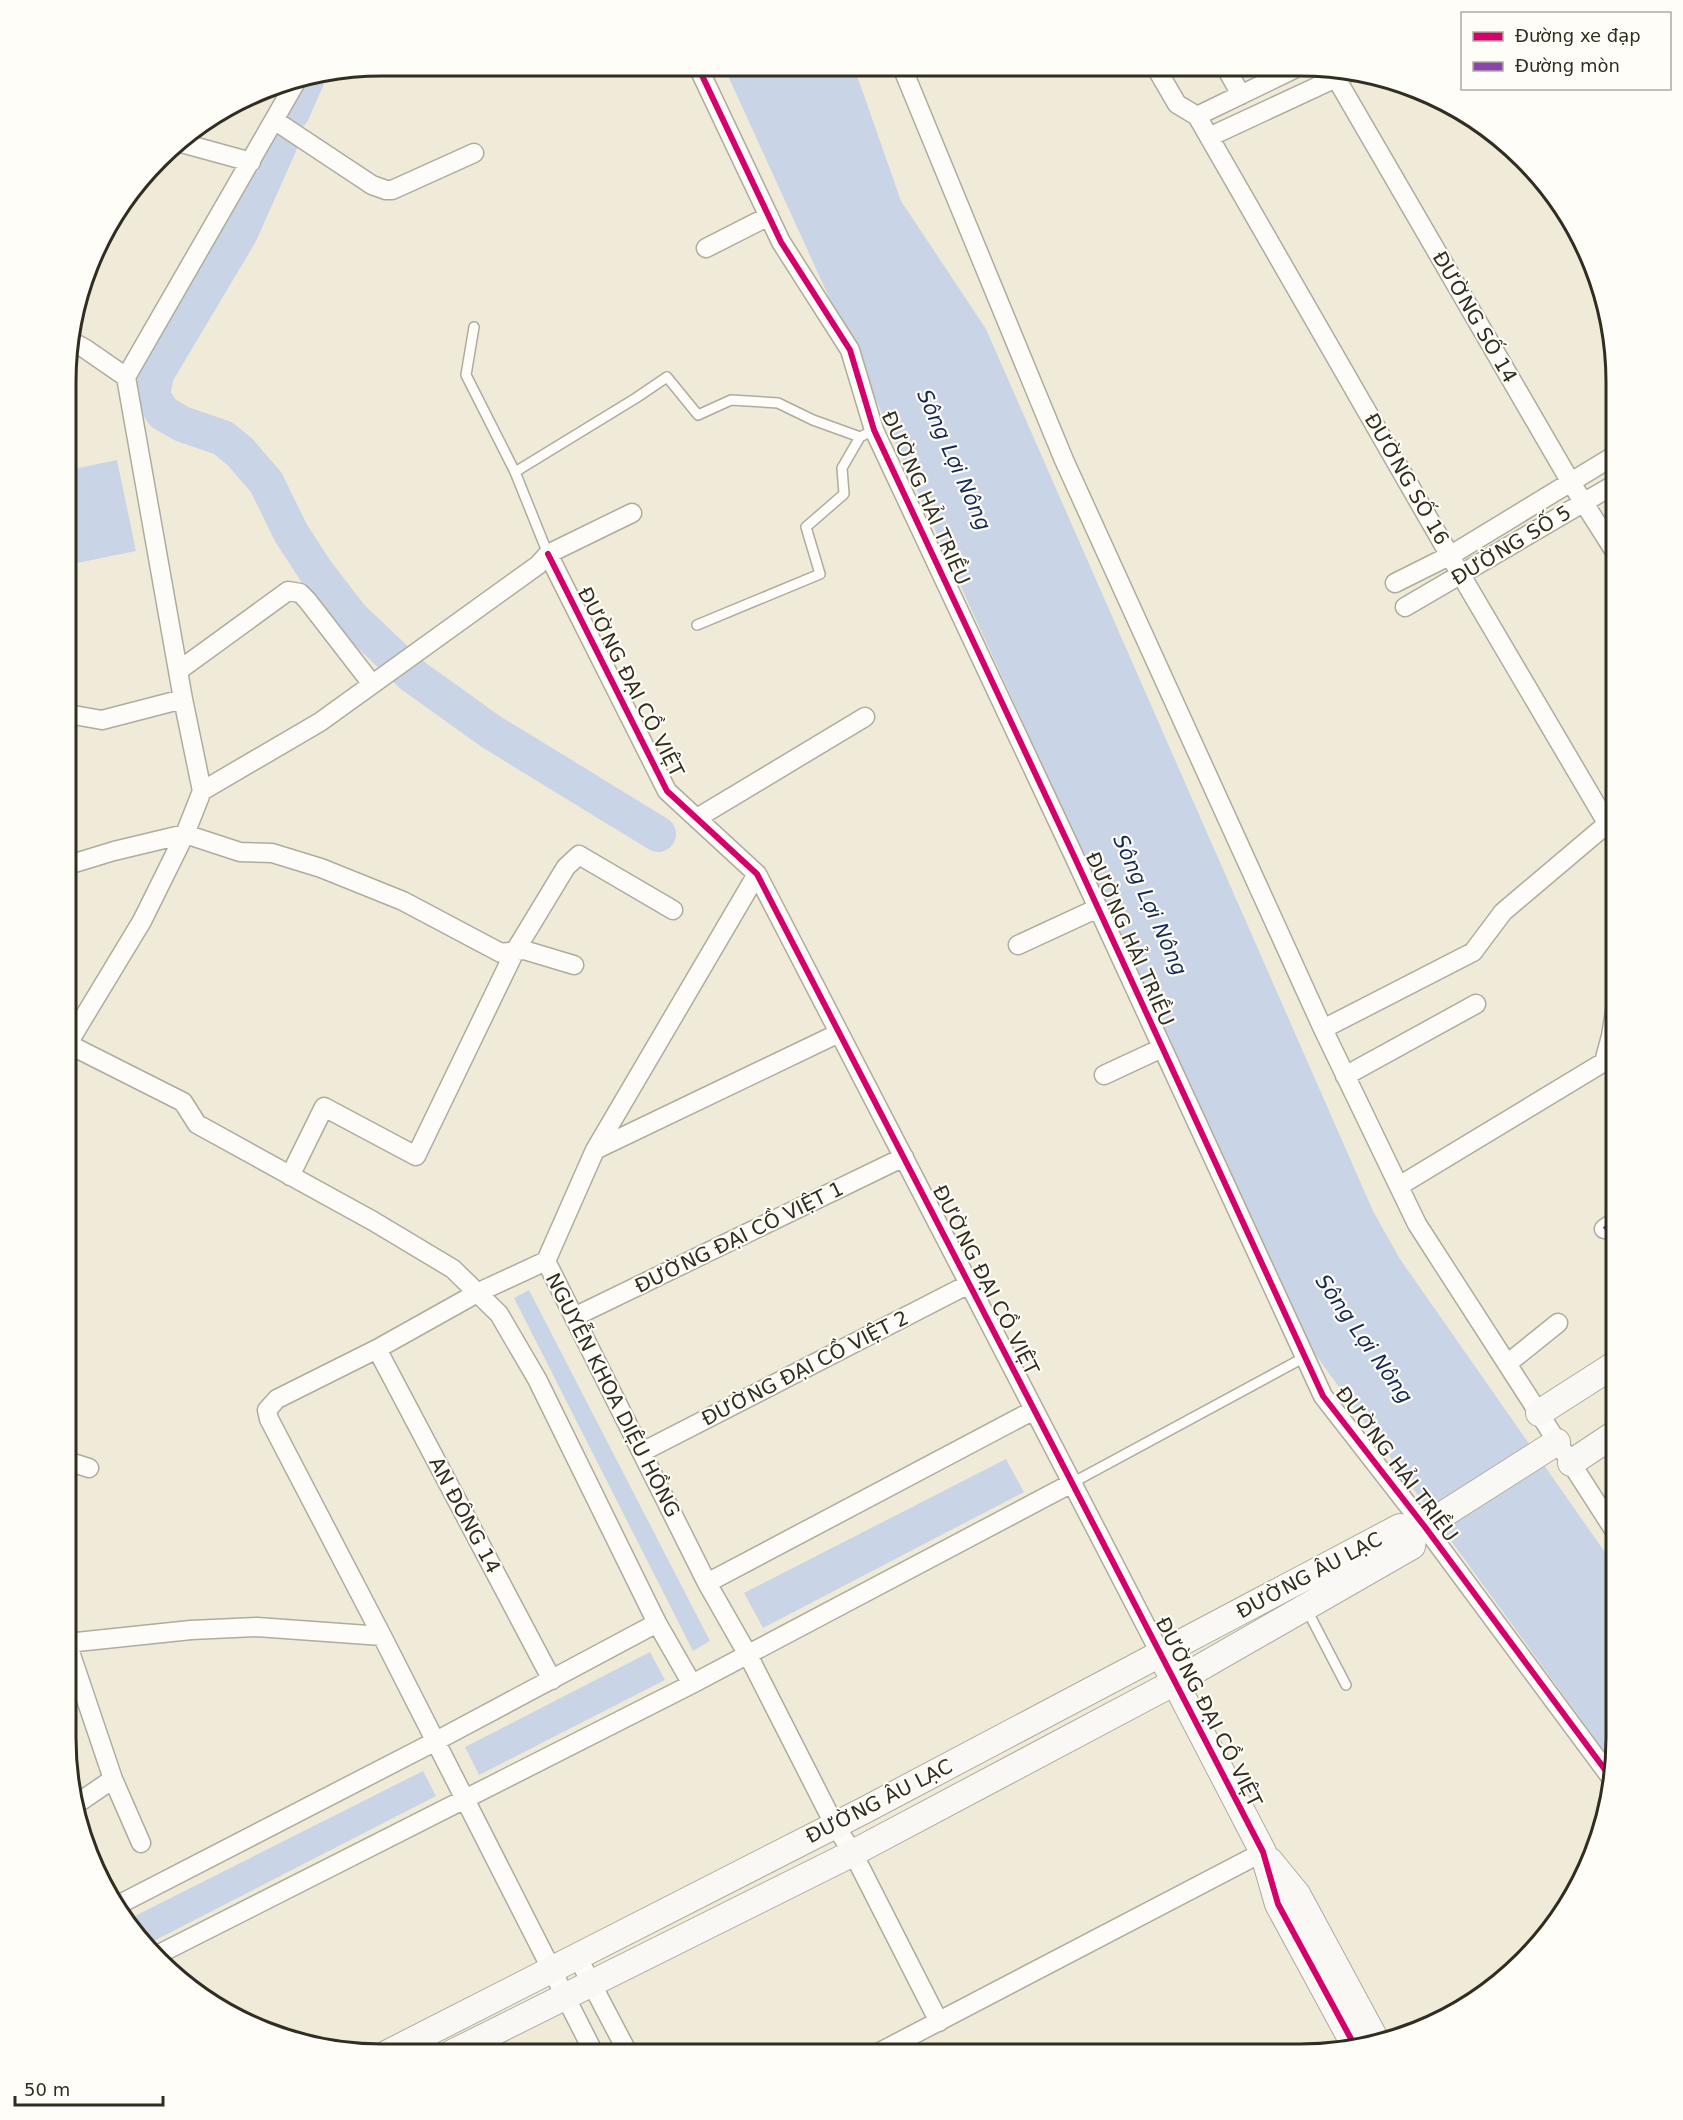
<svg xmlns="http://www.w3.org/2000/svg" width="1683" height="2120" font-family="'DejaVu Sans',sans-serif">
  <rect width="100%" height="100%" fill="#efebd8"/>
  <path fill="#c9d5e7" d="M724 67H854L901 201 986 329 1373 1211 1400 1259 1616 1568V1758L1615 1766 1304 1339Z
    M117 460 136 551 77 563 68 521 69 470Z
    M529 1290 710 1641 693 1651 514 1298Z
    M1006 1459 1024 1492 763 1628 744 1593Z
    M650 1652 665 1680 479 1775 465 1747Z
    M423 1771 436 1796 146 1945 127 1920Z"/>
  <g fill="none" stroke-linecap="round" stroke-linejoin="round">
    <path stroke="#c9d5e7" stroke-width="36" d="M292 112 307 78
      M280 143 240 233 156 374 152 396 163 413 182 424 223 438 240 452 266 482 291 533 317 573 351 617 412 675 490 731 658 834"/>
    <defs>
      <path id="lane" d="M474 327 466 375 515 472
        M548 554 515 472 636 398 667 377 698 415 731 400 778 403 813 420 860 437 874 430
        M697 625 820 574 806 527 844 494 842 468 860 437
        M1072 1483 1305 1357
        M1307 1610 1346 1685"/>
      <path id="street" d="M698 67 781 242 850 350 874 430 1074 856 1323 1396 1425 1527 1612 1779
        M902 67 1064 460 1323 1029 1417 1224 1616 1533
        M1156 68 1177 104 1197 116
        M1226 68 1241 95
        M1336 78 1570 481 1617 555
        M1197 116 1461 575 1617 840
        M1197 116 1294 69
        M274 120 372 185 386 190H392L474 153
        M1209 137 1351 71
        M178 142 251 162
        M706 248 769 216
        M69 340 84 348 126 377
        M548 554 667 791 757 874 1160 1653
        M1395 583 1451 555 1617 454
        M1405 607 1617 483
        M178 671 288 591 300 593 307 600 372 684
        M68 714 102 720 183 699
        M202 791 183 699 126 377 297 80
        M697 818 865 717
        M68 865 114 851 185 834 202 791 320 722 538 565 548 554 632 513
        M757 874 595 1150 546 1261 707 1583 748 1655 834 1824 853 1853 939 2022
        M1018 945 1098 908
        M1323 1029 1473 952 1503 912 1607 824
        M68 1044 183 1102 197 1124 373 1221 453 1269 499 1314 537 1379 657 1623 692 1684
        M67 1045 142 921 185 834 240 852 272 853 321 868 403 901 501 953 524 950 574 965
        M1104 1075 1162 1048
        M1345 1076 1476 1004
        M595 1150 839 1033
        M290 1176 324 1107 416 1156 515 951 566 867 579 855 673 910
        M1399 1186 1604 1062 1611 1036 1617 999
        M1604 1229 1617 1220
        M546 1261 479 1292 377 1349 277 1399 267 1410 269 1419 382 1636 594 2053
        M574 1317 904 1157
        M377 1349 552 1680
        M1507 1364 1558 1323
        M642 1452 969 1284
        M67 1461 89 1468
        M707 1583 1034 1410
        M66 1640 113 1779 141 1843
        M67 1643 191 1630 257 1627 382 1636
        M75 1805 113 1779
        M116 1906 436 1741 657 1623
        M155 1956 692 1684 1072 1483
        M577 1956 628 2053
        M878 2053 1263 1852"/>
      <path id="secondary" d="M1539 1413 1617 1363
        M1571 1463 1616 1433
        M1414 1533 1557 1442
        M1167 1667 1263 1852 1278 1904 1356 2048
        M1270 1861 1297 1894 1378 2044
        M388 2053 863 1811 1400 1527 1414 1533
        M452 2053 853 1853 1175 1682 1412 1546 1414 1533"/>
    </defs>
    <use href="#lane" stroke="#afac9e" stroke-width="12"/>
    <use href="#street" stroke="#afac9e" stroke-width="21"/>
    <use href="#secondary" stroke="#afac9e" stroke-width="28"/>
    <use href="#lane" stroke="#fdfcf9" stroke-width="9"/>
    <use href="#street" stroke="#fdfcf9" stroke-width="18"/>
    <use href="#secondary" stroke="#faf8f5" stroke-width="26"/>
    <path stroke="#8e44ad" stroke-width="4.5" stroke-dasharray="9 4.5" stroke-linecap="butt" d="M1604 1229 1617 1220"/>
    <defs>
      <path id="cycleway" d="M698 67 781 242 850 350 874 430 1074 856 1323 1396 1425 1527 1612 1779
        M548 554 667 791 757 874 1263 1852 1278 1904 1356 2048"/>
    </defs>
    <use href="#cycleway" stroke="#fffdf7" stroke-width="10"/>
    <use href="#cycleway" stroke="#d6006c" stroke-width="6"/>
  </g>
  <g text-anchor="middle" stroke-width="4.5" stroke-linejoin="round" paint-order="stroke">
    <g font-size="20" fill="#312e21" stroke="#fffdf7">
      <text transform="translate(1475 317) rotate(60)" y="7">ĐƯỜNG SỐ 14</text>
      <text transform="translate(1407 479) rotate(60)" y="7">ĐƯỜNG SỐ 16</text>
      <text transform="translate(926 498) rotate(66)" y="7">ĐƯỜNG HẢI TRIỀU</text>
      <text transform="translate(1511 545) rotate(-31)" y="7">ĐƯỜNG SỐ 5</text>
      <text transform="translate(631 682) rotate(63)" y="7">ĐƯỜNG ĐẠI CỒ VIỆT</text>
      <text transform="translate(1130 939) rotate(66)" y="7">ĐƯỜNG HẢI TRIỀU</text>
      <text transform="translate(739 1237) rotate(-26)" y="7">ĐƯỜNG ĐẠI CỒ VIỆT 1</text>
      <text transform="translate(986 1280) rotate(63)" y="7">ĐƯỜNG ĐẠI CỒ VIỆT</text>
      <text transform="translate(805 1368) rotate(-27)" y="7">ĐƯỜNG ĐẠI CỒ VIỆT 2</text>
      <text transform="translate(613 1395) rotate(63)" y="7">NGUYỄN KHOA DIỆU HỒNG</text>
      <text transform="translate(1397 1464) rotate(53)" y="7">ĐƯỜNG HẢI TRIỀU</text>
      <text transform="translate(465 1515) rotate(62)" y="7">AN ĐÔNG 14</text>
      <text transform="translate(1309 1575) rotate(-28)" y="7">ĐƯỜNG ÂU LẠC</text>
      <text transform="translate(1209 1712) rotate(63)" y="7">ĐƯỜNG ĐẠI CỒ VIỆT</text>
      <text transform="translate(879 1801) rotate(-27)" y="7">ĐƯỜNG ÂU LẠC</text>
    </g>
    <g font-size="21" font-style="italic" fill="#162955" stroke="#fffdf7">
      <text transform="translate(954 460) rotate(66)" y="7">Sông Lợi Nông</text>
      <text transform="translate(1150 905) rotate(66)" y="7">Sông Lợi Nông</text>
      <text transform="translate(1364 1339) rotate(55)" y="7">Sông Lợi Nông</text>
    </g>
  </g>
  <path d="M0 0H1683V2120H0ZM382 76H1300A306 306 0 0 1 1606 382V1738A306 306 0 0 1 1300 2044H382A306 306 0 0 1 76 1738V382A306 306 0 0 1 382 76Z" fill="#fffdf7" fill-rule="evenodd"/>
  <path fill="none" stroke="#312e21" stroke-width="3" d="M382 76H1300A306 306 0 0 1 1606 382V1738A306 306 0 0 1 1300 2044H382A306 306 0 0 1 76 1738V382A306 306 0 0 1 382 76Z"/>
  <rect x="1461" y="12" width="210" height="78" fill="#fffdf7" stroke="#adaaa1" stroke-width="1.5"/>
  <rect x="1473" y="32" width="30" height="9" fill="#d6006c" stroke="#adaaa1" stroke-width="1.5"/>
  <text x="1515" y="42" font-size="18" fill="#312e21">Đường xe đạp</text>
  <rect x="1473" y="62" width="30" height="9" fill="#8e44ad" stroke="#adaaa1" stroke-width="1.5"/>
  <text x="1515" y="72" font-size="18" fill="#312e21">Đường mòn</text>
  <path d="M15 2096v9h148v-9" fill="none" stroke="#312e21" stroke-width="3"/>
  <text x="24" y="2096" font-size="18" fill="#312e21" stroke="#fffdf7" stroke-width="4.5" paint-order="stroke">50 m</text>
</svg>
